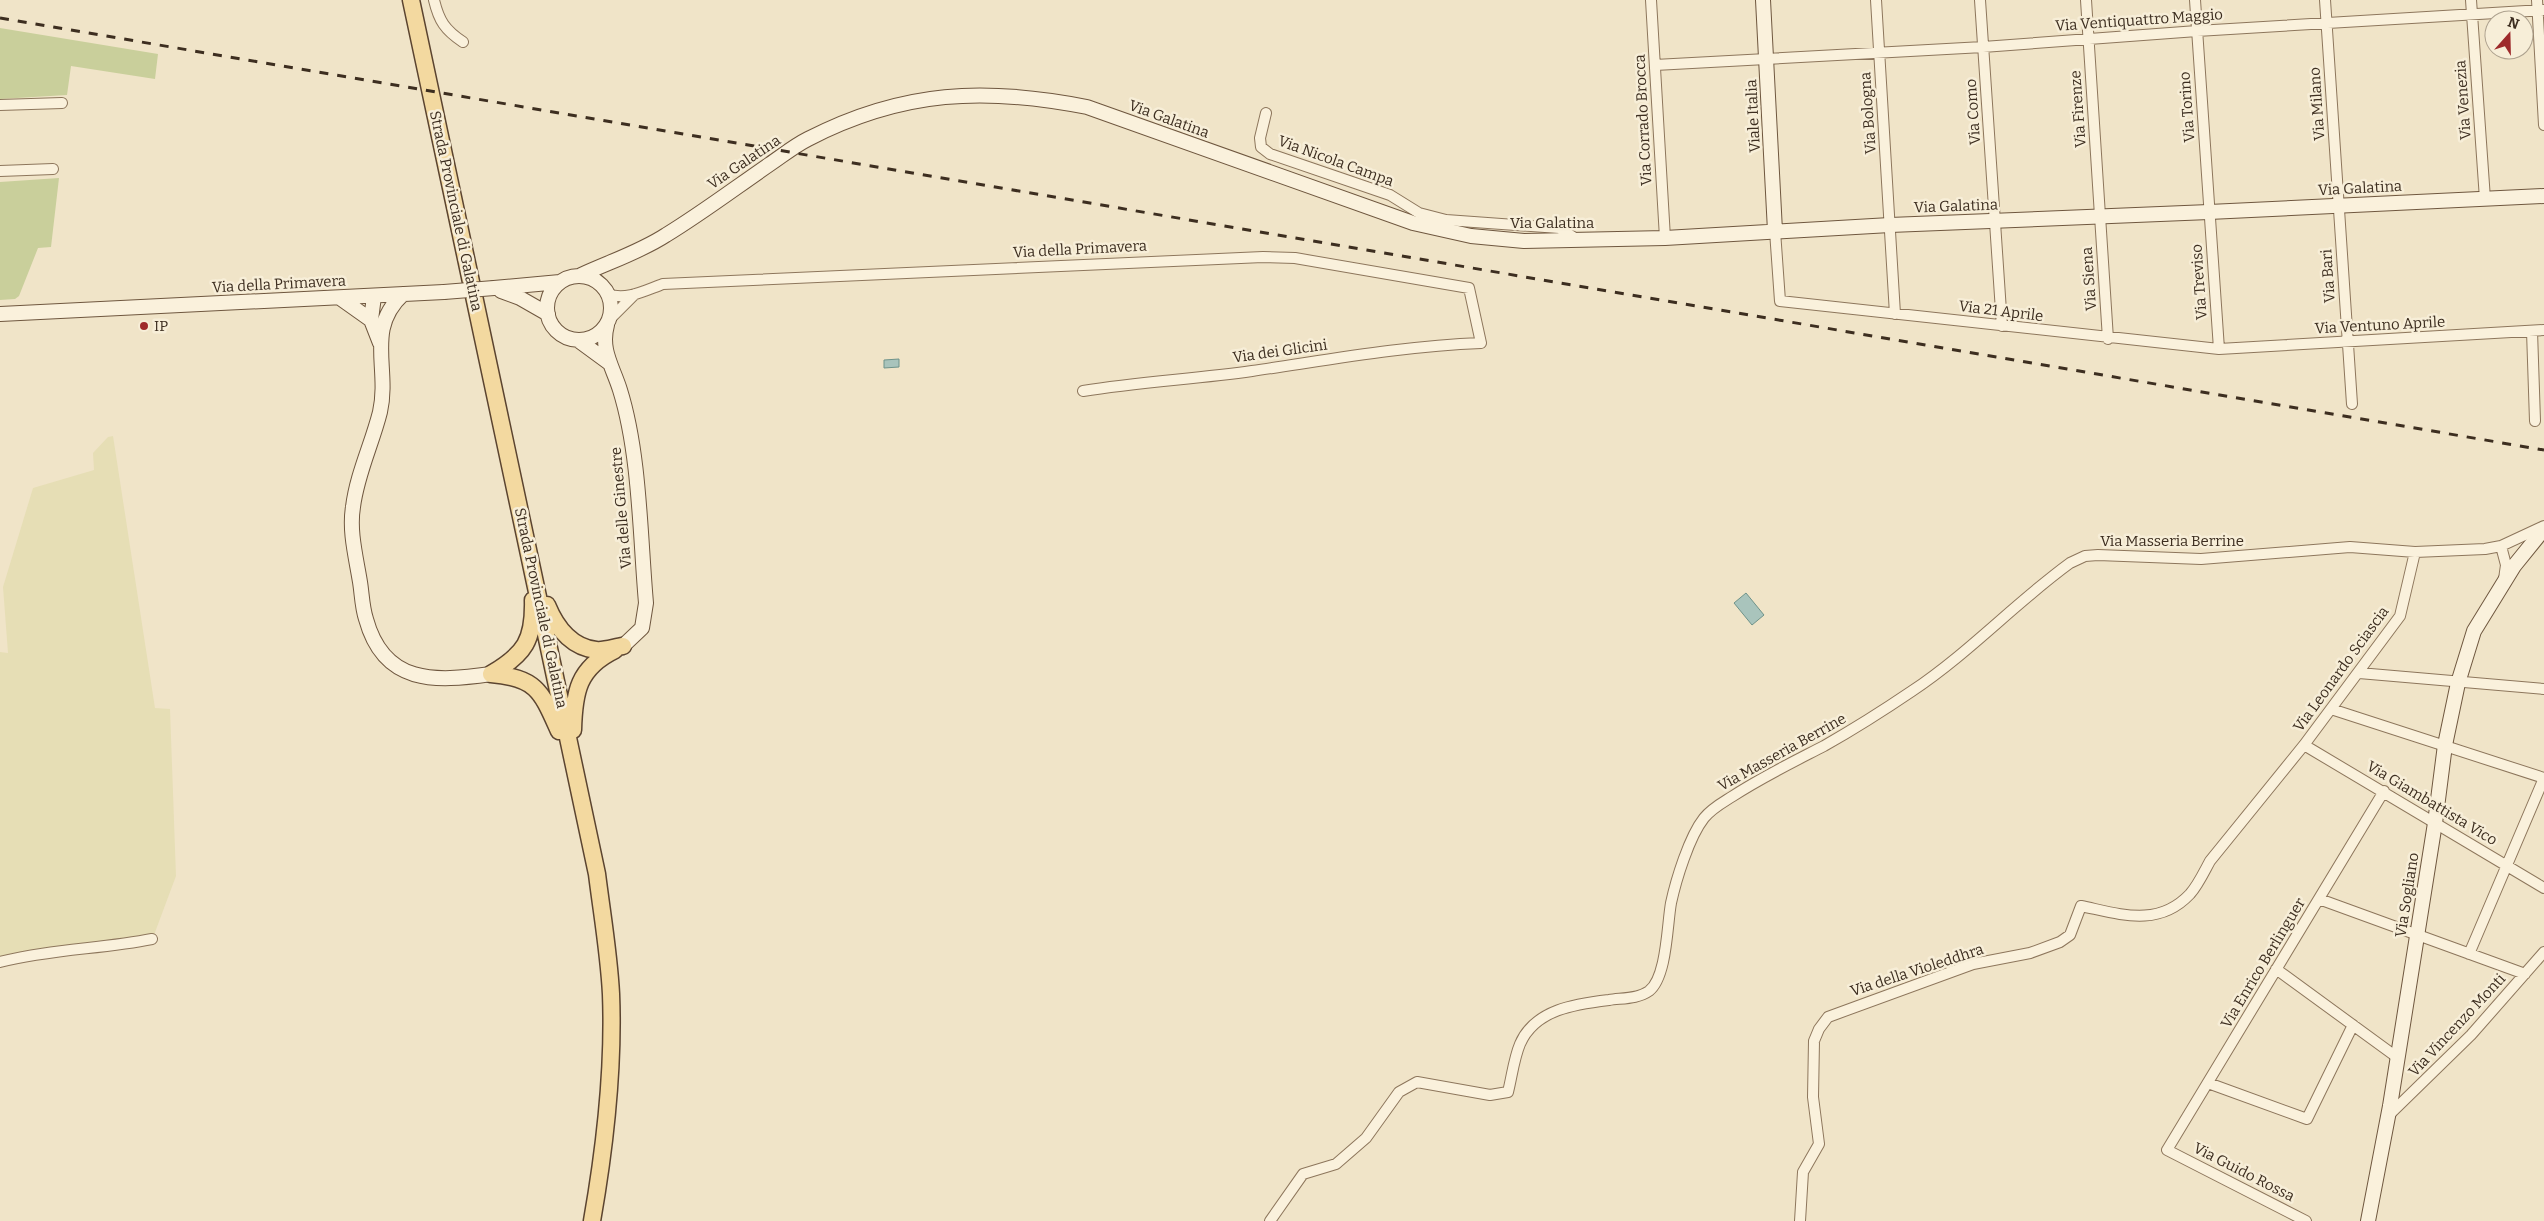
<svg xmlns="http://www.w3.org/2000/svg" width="2544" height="1221" font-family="Bitter,serif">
  <rect width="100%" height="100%" fill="#f0e4c8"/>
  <path fill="#e6deb5" d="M113 436 155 708 170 709 176 876 154 935 0 960V652L8 653 3 587 33 488 94 470 93 453 108 437Z"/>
  <path fill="#c9cf9b" d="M0 28 158 54 155 79 71 66 67 95 0 99Z
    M59 178 51 247 38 248 19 296 15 299 0 300V182Z"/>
  <path fill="#a9c4bc" stroke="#6f938a" d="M899 359V367L884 368V360Z
    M1746 593 1764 615 1752 625 1734 603Z"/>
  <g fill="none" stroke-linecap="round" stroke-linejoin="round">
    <defs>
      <path id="street" d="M434 0C439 21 445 30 463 42
        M1651 0 1665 238
        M1876 0 1895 314
        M1980 0 2002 326
        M2086 0 2108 339
        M2195 0 2219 349
        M2325 0 2352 404
        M2471 0 2485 199
        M2537 0 2544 125
        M1655 65 1983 47 2197 31 2544 10
        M0 105 62 103
        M1266 113 1260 138 1261 147 1270 154 1390 195 1419 213 1446 220 1559 228 1578 240
        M0 171 53 169
        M1775 231 1780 301 2219 349 2544 330
        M608 294C626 301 646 290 663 284L1263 257 1295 258 1469 288 1481 343C1404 346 1328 360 1252 371 1195 379 1139 382 1083 391
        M610 319 635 294
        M2532 331 2535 421
        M2501 546 2506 565 2504 579
        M2359 673 2544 689
        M2331 709 2544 778
        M2304 745 2544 888
        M2319 899 2525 974
        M2469 954 2544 778
        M0 962C50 949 102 949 152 939
        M2276 969 2398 1058
        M2208 1083 2307 1119 2353 1025
        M2388 1116 2471 1035 2544 952
        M1270 1221 1303 1174 1336 1164 1366 1138 1399 1092 1417 1082 1490 1095 1508 1092C1512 1076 1514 1058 1520 1044 1535 1009 1576 1004 1609 1000 1621 998 1638 999 1649 991 1667 977 1667 925 1671 903 1676 880 1689 837 1704 818 1712 808 1722 803 1733 796 1762 777 1793 762 1824 746 1854 729 1884 710 1912 691 1969 653 2015 603 2070 563L2085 556 2098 555 2201 559 2350 547 2415 552 2485 549 2501 546 2544 526
        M1800 1221 1803 1172 1819 1144 1813 1097 1814 1041 1819 1029 1828 1017 1973 964 2030 953 2060 942 2070 935 2081 906C2120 914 2158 928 2190 894 2198 885 2204 872 2210 861L2304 745 2400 616 2415 552
        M2306 1221 2167 1150 2384 791"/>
      <path id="secondary" d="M1763 0 1775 231
        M581 275C609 262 640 252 666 235 702 213 735 188 770 164 782 156 794 146 808 139 903 90 985 87 1087 107L1413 223 1471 236 1524 241 1665 238 1890 225 2209 212 2544 196
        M547 308a32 32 0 1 1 64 0a32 32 0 1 1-64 0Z
        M494 288 560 282
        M501 291 520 298 548 314
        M403 294C365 329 390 368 380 412 372 444 357 474 353 507 349 531 356 557 360 582 362 594 362 607 366 619 384 685 435 682 491 674
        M374 296 371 320 380 343
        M340 298 371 320
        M0 314 444 292
        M607 325C600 350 613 367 620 390 640 454 640 536 646 603L642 628 623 646
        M578 340 608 362
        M2368 1221 2390 1106 2435 823 2445 745 2458 683 2474 631 2514 566 2544 529"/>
      <path id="primary" d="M411 0 597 874C602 914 609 954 611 994 614 1070 605 1147 592 1221
        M547 605C556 627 570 647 596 650 604 651 615 647 623 646
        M491 674C525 654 534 640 533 600
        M491 674C537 678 541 691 559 731
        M573 730C574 692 578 668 615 650"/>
    </defs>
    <use href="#street" stroke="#8d765c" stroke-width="12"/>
    <use href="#secondary" stroke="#6f573f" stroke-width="16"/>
    <use href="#primary" stroke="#5b4430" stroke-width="19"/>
    <use href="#street" stroke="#faf1dc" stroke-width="10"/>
    <use href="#secondary" stroke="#faf1dc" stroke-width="14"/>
    <use href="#primary" stroke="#f3d9a0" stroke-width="16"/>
    <path stroke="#3d2e20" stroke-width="3" stroke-dasharray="9 9" stroke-linecap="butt" d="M0 18 2544 450"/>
    <defs>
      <path id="secondary-bridge" d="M444 292 494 288"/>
    </defs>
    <use href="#secondary-bridge" stroke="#6f573f" stroke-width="16" stroke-linecap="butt"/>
    <use href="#secondary-bridge" stroke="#faf1dc" stroke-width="14"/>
  </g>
  <circle fill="#9e2a2b" stroke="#f7eed8" stroke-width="2" cx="144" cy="326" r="5"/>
  <g text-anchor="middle" stroke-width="5" stroke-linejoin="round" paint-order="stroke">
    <g font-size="15" fill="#3d2e20" stroke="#f7eed8">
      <text transform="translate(2139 20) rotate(-4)" y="5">Via Ventiquattro Maggio</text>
      <text transform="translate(2463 100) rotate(-94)" y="5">Via Venezia</text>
      <text transform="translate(2317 104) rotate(-94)" y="5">Via Milano</text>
      <text transform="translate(2187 107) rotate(-94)" y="5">Via Torino</text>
      <text transform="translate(2078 109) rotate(-94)" y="5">Via Firenze</text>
      <text transform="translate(1973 112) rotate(-94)" y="5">Via Como</text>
      <text transform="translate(1868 113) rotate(-94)" y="5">Via Bologna</text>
      <text transform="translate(1753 116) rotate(-93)" y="5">Viale Italia</text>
      <text transform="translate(1169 119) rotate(20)" y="5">Via Galatina</text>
      <text transform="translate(1643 120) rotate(-93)" y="5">Via Corrado Brocca</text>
      <text transform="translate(1336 161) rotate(20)" y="5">Via Nicola Campa</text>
      <text transform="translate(744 162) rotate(-34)" y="5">Via Galatina</text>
      <text transform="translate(2360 188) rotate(-3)" y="5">Via Galatina</text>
      <text transform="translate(1956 206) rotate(-2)" y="5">Via Galatina</text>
      <text transform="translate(456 211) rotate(78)" y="5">Strada Provinciale di Galatina</text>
      <text x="1552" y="228">Via Galatina</text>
      <text transform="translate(1080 249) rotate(-3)" y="5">Via della Primavera</text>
      <text transform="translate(2328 276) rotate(-94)" y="5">Via Bari</text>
      <text transform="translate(2089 279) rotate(-94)" y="5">Via Siena</text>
      <text transform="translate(2199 282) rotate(-94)" y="5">Via Treviso</text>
      <text transform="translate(279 284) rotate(-3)" y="5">Via della Primavera</text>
      <text transform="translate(2001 311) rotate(7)" y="5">Via 21 Aprile</text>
      <text transform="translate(2380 325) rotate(-3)" y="5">Via Ventuno Aprile</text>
      <text transform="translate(1280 351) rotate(-8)" y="5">Via dei Glicini</text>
      <text transform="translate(621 508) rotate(-95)" y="5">Via delle Ginestre</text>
      <text x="2172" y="546">Via Masseria Berrine</text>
      <text transform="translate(541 608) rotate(78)" y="5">Strada Provinciale di Galatina</text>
      <text transform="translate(2341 669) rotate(-54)" y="5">Via Leonardo Sciascia</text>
      <text transform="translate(1782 752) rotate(-29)" y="5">Via Masseria Berrine</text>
      <text transform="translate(2432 803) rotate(31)" y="5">Via Giambattista Vico</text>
      <text transform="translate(2407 895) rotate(-81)" y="5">Via Sogliano</text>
      <text transform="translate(2263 963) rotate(-59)" y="5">Via Enrico Berlinguer</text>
      <text transform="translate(1917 970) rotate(-18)" y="5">Via della Violeddhra</text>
      <text transform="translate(2457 1025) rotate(-47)" y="5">Via Vincenzo Monti</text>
      <text transform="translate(2244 1172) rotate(27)" y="5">Via Guido Rossa</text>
    </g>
    <g font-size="15" fill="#3d2e20" stroke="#f7eed8" text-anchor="start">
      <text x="154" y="331">IP</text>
    </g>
  </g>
  <g transform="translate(2509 35) rotate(20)"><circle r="24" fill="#f7eed8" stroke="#ada18e"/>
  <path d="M0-4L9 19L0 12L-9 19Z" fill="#9e2a2b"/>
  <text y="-8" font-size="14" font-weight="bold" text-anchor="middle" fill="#3d2e20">N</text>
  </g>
</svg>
